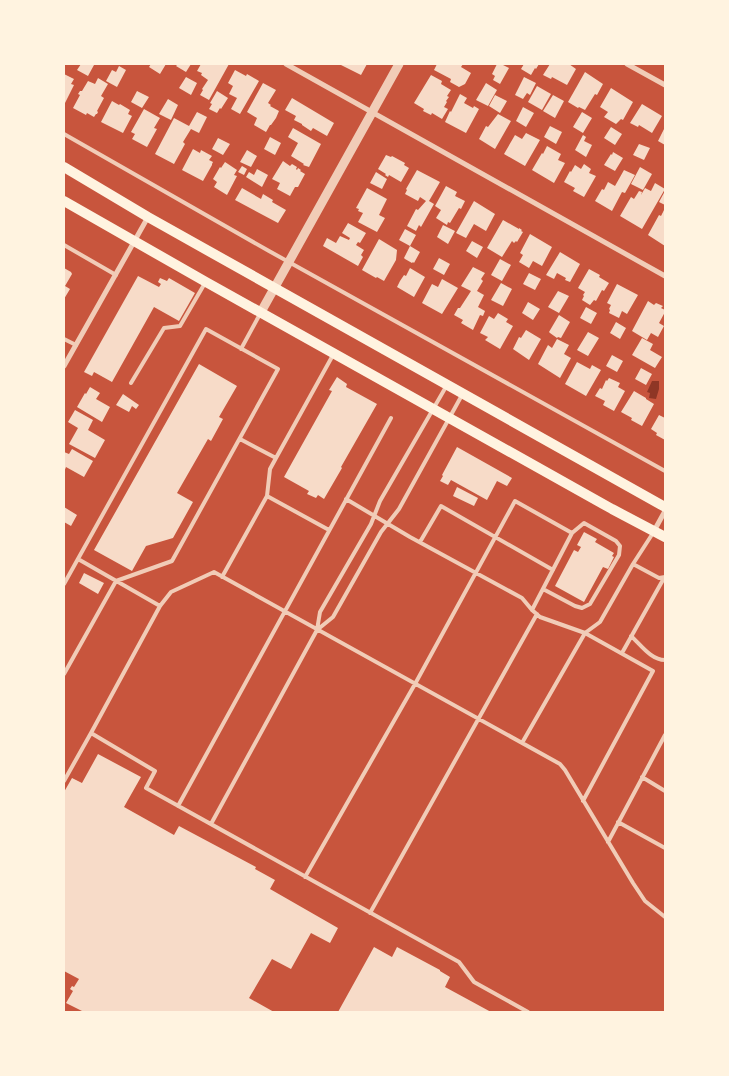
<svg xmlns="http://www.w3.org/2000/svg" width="729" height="1076" font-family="'Open Sans',sans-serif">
  <rect width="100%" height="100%" fill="#c8553d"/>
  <path fill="#8f3625" d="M652 381H659V389L656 399 649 398 650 393 647 392Z"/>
  <path fill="#f7dbc8" d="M81 64H92L94 65 88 76 77 70Z
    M151 64H166L160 74 149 67Z
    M178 64H191L186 72 176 66Z
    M201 64H229L209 100 200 95 203 90 202 89 208 80 201 75 202 73 197 71Z
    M339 64H367L361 75Z
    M437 64H463L461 67 471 73 465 84 459 87 450 82 451 79 434 70Z
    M497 64H501L509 68 500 84 493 80 495 76 492 74Z
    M524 64H539L536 69 535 68 531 75 521 69Z
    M550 64H569L576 69 567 85 552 77 551 79 543 75Z
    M119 66 126 70 117 87 106 81 112 70 116 72Z
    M235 70 246 76 247 74 259 81 240 114 231 109 237 98 229 94 233 86 228 83Z
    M585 72 603 84 597 95 595 94 585 110 579 107 578 108 568 102Z
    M64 74 74 79 71 84 74 85 64 105Z
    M431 75 442 81 441 84 451 90 447 96 449 97 446 101 447 102 444 107 448 109 442 119 432 113 431 115 423 111 424 109 414 103Z
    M186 77 197 83 191 95 179 88Z
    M524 77 536 83 530 95 527 93 523 99 515 95Z
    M98 78 108 84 101 96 104 98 97 111 98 112 97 114H96L94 117 87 113 86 115 73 108 80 95 78 94 80 91H82L88 81 95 84Z
    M263 83 276 90 268 103 271 105 270 106 279 111 276 118 271 125H270L266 132 254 125 257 118 247 112Z
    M486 83 497 90 488 106 476 100Z
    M537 86 551 94 542 110 528 102Z
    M611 88 633 102 623 120 621 119 616 124 604 117 608 112 600 107Z
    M137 91 149 97 142 108 131 102Z
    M217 91 228 98 221 109 220 108 217 113 209 109 212 104 210 103Z
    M460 94 467 98 464 103 473 108 474 106 479 109 466 133 445 122 450 111 451 112Z
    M495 95 507 101 500 113 489 106Z
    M553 95 564 101 555 118 543 111Z
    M292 98 334 123 327 136 313 128 311 131 302 125V124L294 120 296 116 285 110Z
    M168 99 178 105 171 120 159 114Z
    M112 101 119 105 120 104 130 110 128 114 132 116 123 133 101 122Z
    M642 104 662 116 652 133 639 125 638 127 630 123Z
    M523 107 534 113 526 127 516 121Z
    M144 109 160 118 154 128 157 129 147 147 132 139 135 134 131 132Z
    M197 112 207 117 199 133 191 129 183 142 185 144 174 164 155 154 174 118 189 126Z
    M582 112 592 118 583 133 573 127Z
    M498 114 511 121 495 149 479 139 486 126 488 127Z
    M550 126 562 132 556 144 544 137Z
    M611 127 622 134 615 145 604 138Z
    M665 127V145L658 141Z
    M293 128 321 144 309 167 303 165 304 164 291 156 298 143 288 137Z
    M526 133 540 140 525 166 504 154 515 135 522 139Z
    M583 135 586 137 584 141 592 145 586 157 575 150Z
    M270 137 281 143 275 155 264 149Z
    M218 138 230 144 223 155 212 149Z
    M639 144 650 148 644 160 633 155Z
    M547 146 561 154 558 160 565 163 554 183 532 170 542 153 543 154Z
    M193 149 200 153 201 150 212 156 209 160 213 162 212 164V165L203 181 182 170Z
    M247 150 257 156 251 167 240 162Z
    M613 152 623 158 615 171 604 165 611 154 612 155Z
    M386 155 391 157 392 156 405 163 404 165 409 168 401 182 389 175 388 177 385 175 386 174 378 169Z
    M283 161 290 166 292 164 297 167 296 169 297 170 298 168 301 170 300 171 305 174 298 187H295L290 196 277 189 280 183 272 179Z
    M225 162 237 170 234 175 237 176 227 195 214 187 217 182 213 179 220 167 221 168Z
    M584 164 591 169 589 173 596 176 584 197 573 191 575 188 564 182 570 171 571 172 575 165 581 169Z
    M242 166 247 169 244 175 238 172Z
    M640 167 652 174 643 190 631 184Z
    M257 169 268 175 262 187 246 177 249 172 254 175Z
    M417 170 440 182 429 201 434 204 421 227 419 225 416 231 407 226 416 209 418 210 426 201 420 197 418 201 405 194 407 190 406 189Z
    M624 170 635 175 625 193 622 192 612 211 595 201 602 189 604 190 608 182 615 186Z
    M376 172 387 179 382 189 370 183Z
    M655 183 665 189 642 229 620 216 631 197 634 199 639 191 642 192 641 195 645 188 651 191Z
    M446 186 457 192 455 196 465 201 461 209 459 208 450 223 448 222 447 225 436 218 441 210 435 206Z
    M242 188 261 199 263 194 273 200 272 202 286 210 278 223 235 200Z
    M367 188 387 199 379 215 385 218 377 232 358 222 363 213 358 211 359 209 356 208Z
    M665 191V205L659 202Z
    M474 201 495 214 486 231 474 224 466 238 456 233Z
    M664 210 665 211V246L648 235 659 215 661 216Z
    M503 220 519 229V228L522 230 521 231 523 232 517 242 516 241 514 243 512 241 502 257 487 248Z
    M348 223 366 233 360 243 358 242 356 245 364 250 361 255 363 257 358 266 323 246 327 238 336 243 340 236 349 240 350 238 342 233Z
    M443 225 455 231 448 244 437 237Z
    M405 229 416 235 410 246 399 240Z
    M530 234 552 247 542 266 533 261 529 268 519 262 523 255 520 253Z
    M379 239 397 250 396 260 384 281 377 277 376 278 362 270Z
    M472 241 483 247 477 258 466 251Z
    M410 246 420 252 414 263 413 262 412 263 405 259 404 258Z
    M560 252 580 264 570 282 565 280 566 278 557 273 554 279 546 275Z
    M439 258 450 264 444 275 433 269Z
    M500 259 511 265 502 281 491 275Z
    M473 267 485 273 481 279 483 281 477 291 484 295 478 307 485 311 483 316 480 315 473 330 461 323 463 320 454 315 458 308H460L471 291 461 286Z
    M64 268 71 272 72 274 65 286 70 289 64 299Z
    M410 268 425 277 414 297 397 287 400 281 404 275 406 276Z
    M589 269 600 275 599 277 609 283 604 291 602 290 596 301 594 300 590 305 582 300 584 296 583 295 585 292 578 288Z
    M529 273 541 279 535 290 523 284Z
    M138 276 159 287 161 284 158 282 160 278 167 281 169 278 195 293 179 321 154 307 112 382 94 372 92 376 84 372Z
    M442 279 458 288 442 314 422 303 432 284 438 287Z
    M501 283 512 289 503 306 491 300Z
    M617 284 638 295 627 314 622 311 619 318 609 313 610 310 609 309 611 305 607 303Z
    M558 291 569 296 559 313 548 307Z
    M648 301 654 305 656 303 663 306 661 308 665 310V312L659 323 664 326 658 337 651 333 647 340 632 331Z
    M528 302 540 309 533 320 522 313Z
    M586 307 597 313 591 324 580 318Z
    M498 313 508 319 506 322 513 326 500 349 485 340 488 337 480 333 489 316 494 319Z
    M559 315 570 322 561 338 558 337 557 338 550 333 549 332Z
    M616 322 626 328 620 339 610 333Z
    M526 330 541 339 529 360 513 349 519 337 521 338Z
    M588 332 599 338 588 356 577 350Z
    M642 338 653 344 650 350 662 357 655 368 632 355Z
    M557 339 569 345 564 354 571 358 560 378 538 364 548 345 552 348Z
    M612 355 623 361 617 372 606 366Z
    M577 362 590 369 592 365 601 370 586 396 565 384Z
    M199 364 237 386 219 417 223 419 211 441 208 439 177 493 193 502 173 538 146 546 132 571 94 550Z
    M641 368 652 374 646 385 635 379Z
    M337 377 347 384 346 387 377 404 341 467 342 468 324 499 318 495 316 498 307 494 309 491 284 477 332 391 329 390Z
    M609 378 620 383 618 387 625 391 614 411 603 405 605 401 595 396 600 388 602 389 606 380 607 381Z
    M90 387 100 393 96 399 110 407 102 422 77 407 85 393 86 394Z
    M634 391 646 398V399L654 404 642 426 631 420 632 418 621 412Z
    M123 394 139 405 136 409 132 406 129 412 116 405Z
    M75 410 93 420 88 430 105 440 95 458 69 444 78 428 68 422Z
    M659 415 665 418V440L656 435 657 433 651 429Z
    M457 447 512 478 507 486 497 481 487 500 451 480 448 485 440 481 443 476 442 475Z
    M72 449 93 461 84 477 66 467 64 472V452L69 454Z
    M457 487 478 498 474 506 453 496Z
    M64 507 77 515 71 526 64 522Z
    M584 532 597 539 595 542 614 553 612 556 614 557 608 569 603 567 584 602 555 586 574 550 578 552 581 547 577 545Z
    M84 573 104 583 98 594 79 583Z
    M98 754 141 777 124 807 174 835 179 826 256 867 255 869 275 880 270 889 338 928 330 943 311 933 291 969 272 959 249 998 274 1012H84L66 1003 73 991 70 989 72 986 74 987 79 979 64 971V792L72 778 82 783Z
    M374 947 392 957 397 947 440 970V971L450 977 445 987 491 1012H338Z"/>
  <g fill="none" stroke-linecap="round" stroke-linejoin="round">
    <path stroke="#f1ccb7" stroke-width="4" d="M64 134 269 251 665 471
      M64 245 116 275
      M64 339 76 345
      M241 349 260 314
      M131 383 164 328 180 326 205 283
      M240 439 276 458
      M267 496 329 530
      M346 499 410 537 522 598 532 610 540 617 585 633 653 671 583 801
      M420 542 441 506 553 570
      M78 559 160 606
      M633 564 659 578 665 577
      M222 577 267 496 270 469 276 458 333 355
      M64 584 206 329 278 369 172 561 116 581 64 674
      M543 589 575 606 582 608 590 604 619 555 620 546 616 541 584 523 572 533
      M317 630 333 617 381 532 399 509 462 395
      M631 636C641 645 651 660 665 660
      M622 653 664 578
      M522 743 585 633 600 622 633 564 653 533
      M642 777 665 791
      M64 781 91 733
      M178 806 391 418
      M618 822 665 848
      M211 824 317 630 320 612 371 524 380 501 447 385
      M608 842 665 735
      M305 877 415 684 515 501 572 533 532 610
      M370 913 537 614
      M528 1012 474 982 459 962 146 788 155 771 91 733 160 606 171 592 214 572 560 764 565 770 633 883 645 901 665 917"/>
    <path stroke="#f1ccb7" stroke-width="5" d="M286 64 665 276
      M627 64 665 85
      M64 366 148 217
      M654 531 665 511"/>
    <path stroke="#f1ccb7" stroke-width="9" d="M261 312 399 64"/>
    <path stroke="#fff3e0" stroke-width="10" d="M64 167 148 217 665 507
      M64 201 206 282 612 509 665 537"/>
  </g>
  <rect width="729" height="1076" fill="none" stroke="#fff3e0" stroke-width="130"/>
</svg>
